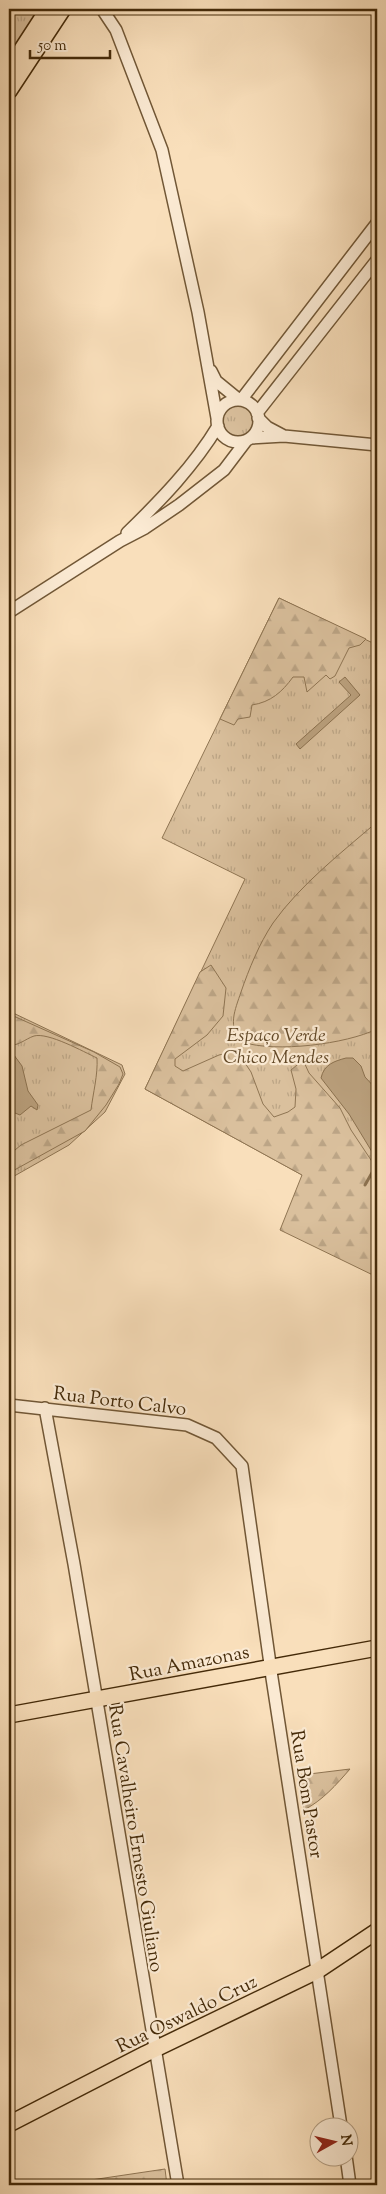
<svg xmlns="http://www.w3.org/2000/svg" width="386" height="2194" font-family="'Sorts Mill Goudy',serif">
  <defs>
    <pattern id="grass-tufts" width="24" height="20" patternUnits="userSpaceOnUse" patternTransform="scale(1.25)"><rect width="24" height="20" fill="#dac09d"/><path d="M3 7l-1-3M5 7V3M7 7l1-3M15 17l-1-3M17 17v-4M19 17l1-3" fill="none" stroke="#bca586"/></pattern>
    <pattern id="forest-firs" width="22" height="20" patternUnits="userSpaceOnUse" patternTransform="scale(1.25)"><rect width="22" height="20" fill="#dac09d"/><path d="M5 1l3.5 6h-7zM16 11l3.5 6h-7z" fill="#bca586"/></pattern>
  </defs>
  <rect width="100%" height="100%" fill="#f9dfbb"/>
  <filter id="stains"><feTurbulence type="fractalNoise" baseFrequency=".004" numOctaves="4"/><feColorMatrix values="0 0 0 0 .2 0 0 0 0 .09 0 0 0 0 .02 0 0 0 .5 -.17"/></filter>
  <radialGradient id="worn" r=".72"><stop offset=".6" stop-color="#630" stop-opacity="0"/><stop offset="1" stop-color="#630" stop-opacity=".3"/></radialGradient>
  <path fill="url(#grass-tufts)" stroke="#8f7553" d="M9 9H42L9 60Z
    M221 421a16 16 0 1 1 32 0a16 16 0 1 1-32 0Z
    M279 598 377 645V1276L302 1175 145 1089 245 879 162 838Z
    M9 1011 122 1065 125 1074 105 1112 69 1145 9 1179Z"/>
  <path fill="url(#forest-firs)" stroke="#8f7553" d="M279 598 366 639 360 645 349 648 335 676 330 679 326 675 307 692 304 677H293C282 692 271 702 252 705L250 717 238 719 234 725 220 719Z
    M377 822V1029C346 1044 276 1053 242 1042 227 1027 235 1010 241 992 249 969 259 944 273 923 300 885 342 852 377 822Z
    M211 965 226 988 223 1016 207 1035 175 1059V1066L183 1071 219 1055 237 1051 251 1072 263 1104 274 1117 288 1112 295 1107 296 1089 291 1070 303 1060 309 1073 340 1108 351 1130 377 1169V1277L280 1230 302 1175 145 1089 200 972Z
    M9 1014 94 1052 120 1067 123 1074 119 1084 106 1105 85 1131 9 1173V1155L21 1145 91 1110C93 1093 98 1075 97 1058 84 1052 48 1032 34 1036 25 1039 19 1046 9 1045Z
    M350 1769C336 1785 323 1800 304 1810L299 1778 301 1775Z
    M165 2169 167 2185H92L91 2180Z"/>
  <path fill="#bba17e" stroke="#8b714f" d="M345 677 360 695 300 749 296 744 351 695 339 682Z
    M11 1051 22 1066 28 1091 38 1105 37 1110 31 1106 20 1115 15 1113 9 1117V1052Z
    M346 1058H353L361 1066 365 1077 377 1090V1160L349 1114 321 1078C324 1064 335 1061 346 1058Z"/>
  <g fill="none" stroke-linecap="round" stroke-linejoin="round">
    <path stroke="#8b714f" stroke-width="3" d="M365 1185 377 1164"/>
    <defs>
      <path id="minor" d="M102 9 116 30 162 150 198 312 217 418
        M211 371 216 381 238 399
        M241 400 377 223
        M217 421a21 21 0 1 1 42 0a21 21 0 1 1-42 0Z
        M257 413 377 260
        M258 418 267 427 284 436
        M251 438 284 436 377 445
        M127 533C160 501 194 466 218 426
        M9 612 120 541 145 528 179 505 224 470 246 441
        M9 1405 187 1425 216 1438 242 1466 272 1678 341 2126
        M45 1408 74 1564 178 2185
        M346 2156 350 2185"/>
      <path id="major" d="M9 69 48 9
        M9 91 63 9
        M9 1715 377 1648
        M9 2124 145 2054 317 1971 377 1931"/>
    </defs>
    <use href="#minor" stroke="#715736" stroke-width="14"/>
    <use href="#major" stroke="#442a09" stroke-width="18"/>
    <use href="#minor" stroke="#fbead3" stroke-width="11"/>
    <use href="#major" stroke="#f9dfbb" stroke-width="15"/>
  </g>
  <g text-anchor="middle" stroke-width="4.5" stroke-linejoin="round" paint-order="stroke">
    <g font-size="19" font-style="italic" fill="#624827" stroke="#fbead3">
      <text x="276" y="1041">Espaço Verde<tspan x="276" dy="22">Chico Mendes</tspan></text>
    </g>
    <g font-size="19" fill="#442a09" stroke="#fbead3">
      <text transform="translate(120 1400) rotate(7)" y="7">Rua Porto Calvo</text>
      <text transform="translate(189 1662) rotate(-11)" y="7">Rua Amazonas</text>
      <text transform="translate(308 1794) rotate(81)" y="7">Rua Bom Pastor</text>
      <text transform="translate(137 1838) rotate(81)" y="7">Rua Cavalheiro Ernesto Giuliano</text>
      <text transform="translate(186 2013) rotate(-26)" y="7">Rua Oswaldo Cruz</text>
    </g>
  </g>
  <rect width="386" height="2194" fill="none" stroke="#f9dfbb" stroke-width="30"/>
  <rect x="10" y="10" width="366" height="2174" fill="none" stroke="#442a09" stroke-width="2.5"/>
  <rect x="15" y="15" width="356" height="2164" fill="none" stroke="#442a09"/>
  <g transform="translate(334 2142) rotate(82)"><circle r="24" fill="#fbead3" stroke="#b29d82"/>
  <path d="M0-4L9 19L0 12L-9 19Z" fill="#8f2418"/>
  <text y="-8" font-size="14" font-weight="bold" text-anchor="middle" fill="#442a09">N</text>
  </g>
  <path d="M30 50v8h80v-8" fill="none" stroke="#442a09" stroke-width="2.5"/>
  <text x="38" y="50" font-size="15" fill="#442a09" stroke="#fbead3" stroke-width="4" paint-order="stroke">50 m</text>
  <rect width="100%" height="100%" filter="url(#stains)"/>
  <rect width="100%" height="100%" fill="url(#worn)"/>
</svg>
